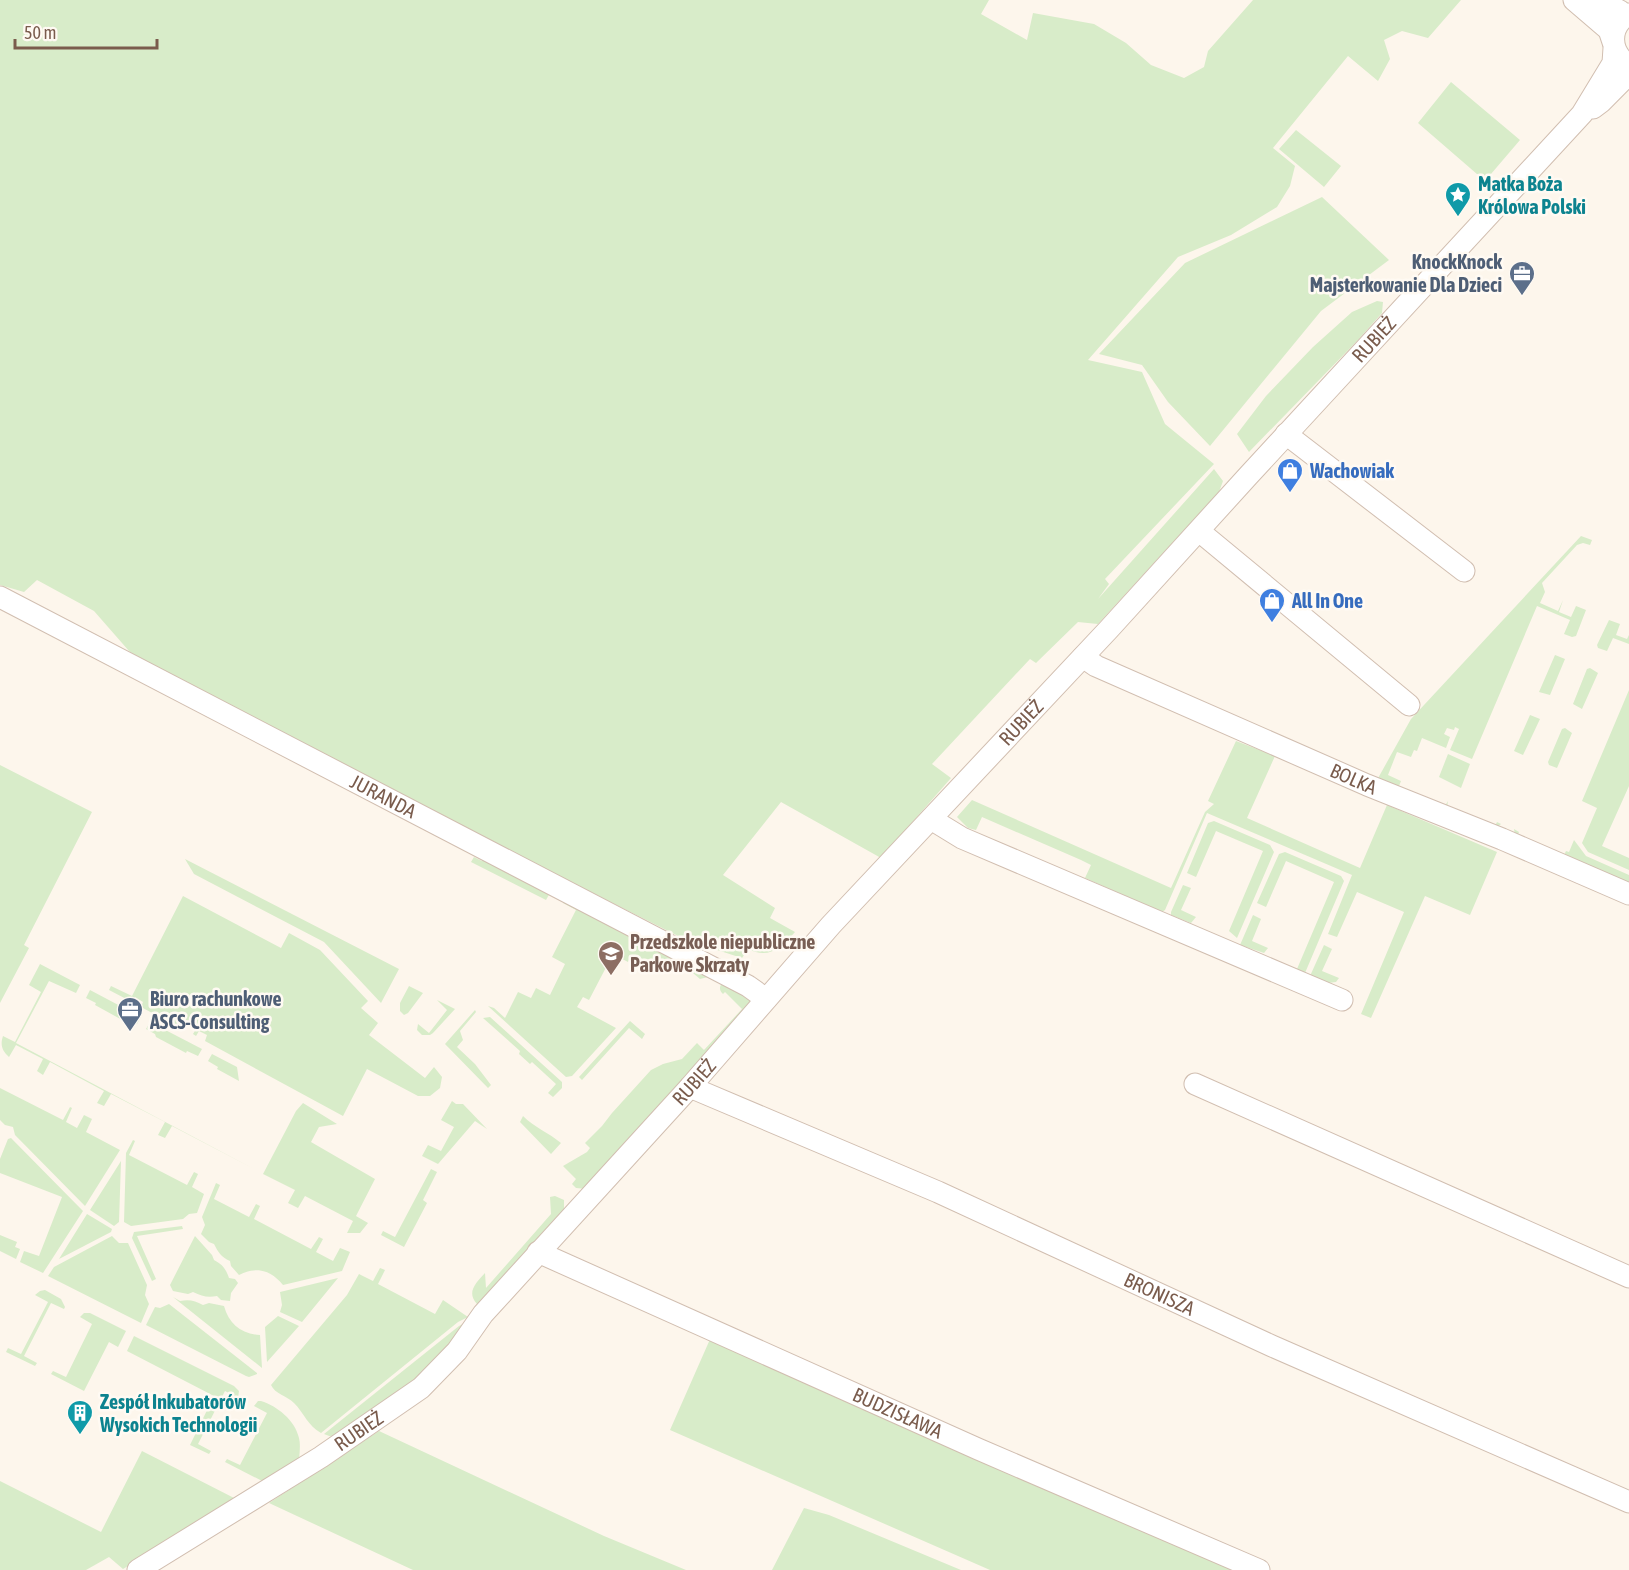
<svg xmlns="http://www.w3.org/2000/svg" width="1629" height="1570" font-family="'Asap Condensed',sans-serif">
  <rect width="100%" height="100%" fill="#fdf6ec"/>
  <path fill="#d8ecc9" d="M0 0H989L981 14 1027 40 1033 13 1094 24 1126 43 1151 65 1184 78 1204 67 1208 51 1253 0H1461L1428 38 1402 31 1384 40 1390 59 1378 81 1348 56 1273 148 1295 166 1290 186 1277 207 1231 235 1178 257 1088 360 1142 372 1165 424 1214 464 1105 579 1109 584 1098 599 1214 469 1223 481 1219 492 1098 624 1078 622 1036 663 1030 659 932 764 951 778 881 858 781 802 723 875 775 908 770 918 795 932C782 947 769 960 748 949L742 958 686 940 161 675 129 651 94 611 37 580 24 592 0 585Z
    M1451 82 1520 140 1485 181 1418 123Z
    M1296 130 1341 166 1324 187 1279 149Z
    M1322 197 1389 260 1321 311 1210 446 1168 402 1142 365 1099 354 1185 263Z
    M1377 301 1383 302 1382 313 1357 341 1249 452 1237 434 1266 396 1313 347 1352 312Z
    M1581 536 1592 540 1590 545 1583 543 1577 545 1542 583 1545 592 1540 603 1558 611 1563 600 1559 612 1571 617 1576 606 1586 610 1576 636 1572 637 1564 634 1570 620 1537 606 1472 759 1450 750 1459 729 1455 727 1454 730 1447 728 1444 734 1450 737 1446 748 1422 738 1417 751 1414 750 1411 757 1397 752 1388 775 1401 781 1399 786 1445 806 1448 801 1447 807 1494 828 1497 822 1501 824 1496 828 1377 780 1411 719Z
    M1609 620 1620 624 1616 635 1627 639 1629 635V644L1613 638 1607 651 1598 648 1597 645Z
    M1555 655 1565 659 1550 695 1539 692Z
    M1590 668 1598 673 1582 709 1573 704 1587 669Z
    M1629 690V786L1602 846 1629 858V870L1588 852 1582 843 1597 808 1582 801Z
    M1530 715 1540 719 1523 755 1514 751Z
    M1565 728 1572 733 1557 768 1549 765 1548 762 1562 729Z
    M1236 741 1275 756 1247 818 1360 868 1387 805 1497 852 1470 915 1425 896 1371 1018 1361 1014 1404 912 1357 892 1337 937 1328 934 1352 875 1207 813 1165 910 1162 912 1085 878 1091 865 1081 860 982 817 976 830 968 828 957 817 972 800 1171 888 1205 812 1214 804 1208 801Z
    M1448 754 1470 764 1461 788 1439 777Z
    M0 765 92 812 24 945 29 948 0 1003Z
    M1214 821 1270 845 1274 852 1237 938 1229 931 1263 851 1216 831 1196 877 1187 873 1208 823Z
    M1514 829 1519 832 1517 837 1563 857 1566 851 1569 852 1574 840 1586 856 1629 875V888L1515 836Z
    M1285 852 1341 876 1344 881 1305 973 1297 969 1334 882 1286 861 1266 907 1257 903 1279 854Z
    M474 857 482 861 484 858 551 891 546 900 471 862Z
    M185 859 399 969 381 1003 324 942 194 874Z
    M1183 885 1191 888 1181 910 1196 917 1191 923 1171 915V912Z
    M183 896 281 948 289 933 320 950 368 1001 361 1008 378 1023 369 1035 425 1078 434 1067 442 1077 440 1088 430 1096H418L367 1069 343 1116 205 1041 207 1035 199 1031 196 1036 193 1034 196 1029 187 1025 184 1030 141 1007 143 1002 135 997 132 1002 109 990 111 986 132 996Z
    M565 899 708 977 700 979 687 968 682 972 673 964 669 968 655 961 649 972 632 962 633 959 630 958 628 962 613 954 589 1000 583 997 577 1007 616 1028 572 1076 566 1077 488 1006 494 1008 505 1018 518 992 531 998 536 988 550 995 565 964 552 957 576 910 563 903Z
    M1253 915 1261 919 1252 941 1268 948 1264 953 1240 945Z
    M1324 945 1332 949 1322 971 1339 978 1336 982 1328 983 1310 976Z
    M40 964 80 985 76 993 49 981 16 1043 260 1172 172 1126 165 1138 158 1135 165 1122 111 1094 104 1106 97 1103 104 1091 50 1062 43 1075 37 1071 43 1059 16 1045 9 1057C2 1051 0 1045 3 1036L15 1042 41 992 29 985Z
    M723 981 751 996 754 1007 587 1189 576 1188 572 1184 576 1179 563 1166 587 1152 590 1148 585 1143 602 1126 612 1113 651 1070 663 1064 682 1059 697 1043 704 1050 742 1009 725 992 723 994C718 989 720 986 723 981Z
    M409 986 423 993 408 1013 404 1015 400 1011V1003Z
    M90 990 141 1017 137 1024 126 1019 124 1021 95 1005 96 1003 86 998Z
    M437 1000 455 1009 433 1033 430 1035H422L417 1030 418 1024 429 1033 447 1010Z
    M475 1010 476 1012 460 1031 463 1040 457 1047 475 1064 491 1085 488 1088 445 1044Z
    M490 1017 562 1082V1088L553 1097 548 1093 556 1084 532 1062 530 1064 519 1054 520 1051 483 1018Z
    M630 1021 645 1034 642 1039 629 1028 582 1080 579 1077Z
    M150 1022 202 1049 198 1056 187 1051 186 1053 156 1037 155 1034 146 1029Z
    M212 1054 237 1067 239 1081 217 1069 218 1067 208 1061Z
    M0 1088 63 1120 70 1107 72 1108 66 1122 77 1128 84 1115 92 1119 86 1132 120 1150 85 1206 15 1135 13 1127 5 1125 0 1120Z
    M452 1101 456 1104H463L487 1129 475 1121 438 1164 422 1156 428 1145 441 1151 454 1127 441 1120Z
    M303 1103 337 1124 319 1127 311 1142 375 1179 356 1216 368 1223 360 1233H347L353 1221 305 1196 298 1208 288 1203 295 1190 263 1174 296 1111Z
    M523 1116C534 1127 549 1133 561 1143L551 1154 520 1122Z
    M11 1138 83 1211 43 1273 20 1262 24 1251 39 1256 62 1197 0 1173V1159L8 1139Z
    M133 1140 135 1141 129 1155 187 1185 194 1172 198 1174 192 1187 204 1194 197 1213 189 1214 183 1219 131 1226 124 1222 126 1153Z
    M121 1161 119 1222 114 1226 90 1210Z
    M431 1169 437 1172 423 1200 427 1203 404 1247 381 1235 383 1231 395 1237Z
    M216 1183 220 1185 214 1199 249 1217 256 1204 260 1206 254 1219 311 1249 319 1237 323 1239 316 1252 333 1261 340 1248 350 1252 342 1271 283 1285C271 1270 256 1266 239 1275L231 1266 230 1261C221 1257 218 1252 214 1244L209 1242 201 1234 205 1225 202 1217Z
    M555 1196 564 1200V1215L485 1305 477 1304C466 1292 476 1283 485 1273L486 1288 551 1214 550 1197Z
    M87 1214 112 1229 111 1232 59 1259Z
    M182 1226 183 1229 137 1236 156 1279 152 1281 132 1238 134 1232Z
    M0 1235 17 1242 15 1247 20 1249 16 1259 0 1251Z
    M112 1236 119 1243H128L147 1285 145 1295 149 1304 141 1323 48 1276 54 1267Z
    M195 1236 212 1255 214 1260C222 1264 226 1269 229 1278L235 1279 238 1283 231 1293 230 1301 221 1300 217 1296C207 1298 202 1296 193 1292L188 1294 173 1291 170 1285Z
    M380 1268 385 1270 378 1284 435 1314 443 1300 468 1317 458 1322 321 1433C308 1426 304 1413 294 1403 287 1396 275 1394 271 1385L347 1295 359 1274 373 1281Z
    M338 1278 302 1322 280 1312 282 1305 280 1292Z
    M45 1290 61 1299 65 1307 64 1309 51 1303 24 1356 37 1363 35 1366 6 1352 8 1348 21 1354 48 1302 35 1295 40 1291Z
    M173 1297 180 1301C190 1299 195 1301 203 1305L209 1303 224 1306C229 1324 241 1334 260 1335L262 1368Z
    M169 1304 257 1373V1374L249 1377 246 1376 146 1325 155 1307 160 1308Z
    M84 1313H90L126 1331 118 1347 109 1342 84 1391 51 1374 53 1371 66 1377 92 1324 80 1317Z
    M278 1316 299 1326 267 1362 265 1327Z
    M470 1320V1322L416 1381 337 1439 324 1434 459 1326Z
    M134 1336 234 1386 239 1391 238 1398 225 1391 198 1444 211 1451 209 1454 190 1445 214 1396 127 1351Z
    M711 1337 1239 1570H990L670 1430Z
    M258 1401H261C277 1406 295 1420 299 1438 301 1446 299 1455 299 1463L266 1483 225 1462 227 1459 240 1465 267 1413 254 1406Z
    M379 1431 604 1536 686 1570H413L269 1503Z
    M142 1451 238 1500 123 1569 109 1557 86 1570H0V1481L101 1532Z
    M804 1508 829 1515 961 1570H772Z"/>
  <g fill="none" stroke-linecap="round" stroke-linejoin="round">
    <defs>
      <g id="minor">
        <path d="M1574 0 1609 30 1613 42"/>
        <path d="M1600 0 1620 11 1626 16"/>
        <path d="M1629 14C1608 27 1609 52 1629 65"/>
        <path d="M1593 108 1601 102 1629 74"/>
        <path d="M1286 434 1464 571"/>
        <path d="M1199 531 1409 705"/>
        <path id="s1" d="M0 597 748 986 766 999"/>
        <path id="s2" d="M1083 657 1096 666 1367 785 1502 839 1629 894"/>
        <path d="M931 819 962 838 1342 1000"/>
        <path d="M1195 1084 1629 1277"/>
        <path id="s3" d="M690 1087 938 1192 1272 1346 1629 1502"/>
        <path id="s4" d="M538 1252 978 1449 1259 1570"/>
        <path id="s5" d="M138 1570 321 1457 421 1388 457 1351 483 1314 690 1087 831 925 1109 629 1248 476 1582 114 1613 63 1614 48"/>
      </g>
    </defs>
    <use href="#minor" stroke="#d1beb0" stroke-width="23"/>
    <use href="#minor" stroke="#fff" stroke-width="21"/>
  </g>
  <defs>
    <symbol id="sight-pin" viewBox="-11 -11 22 30"><path d="M0 17L-7.5 6A9.5 9.5 0 1 1 7.5 6Z" fill="#0f9aa8" stroke="#fffaf3"/><path d="M0-6L1.8-2.2L6-1.7L2.9 1.2L3.7 5.4L0 3.3L-3.7 5.4L-2.9 1.2L-6-1.7L-1.8-2.2Z" fill="#fff"/></symbol>
    <symbol id="office-pin" viewBox="-11 -11 22 30"><path d="M0 17L-7.5 6A9.5 9.5 0 1 1 7.5 6Z" fill="#5c6f8a" stroke="#fffaf3"/><path d="M-6-3h4V-5.5h4V-3h4V5H-6ZM-1-4.5V-3h2v-1.5ZM-6 0V1H6V0Z" fill="#fff"/></symbol>
    <symbol id="shop-pin" viewBox="-11 -11 22 30"><path d="M0 17L-7.5 6A9.5 9.5 0 1 1 7.5 6Z" fill="#3f7fe0" stroke="#fffaf3"/><path d="M-5-2.5h2.3a2.7 3.5 0 0 1 5.4 0H5L5.5 6h-11ZM-1.5-2.5h3a1.5 2.3 0 0 0-3 0Z" fill="#fff"/></symbol>
    <symbol id="school-pin" viewBox="-11 -11 22 30"><path d="M0 17L-7.5 6A9.5 9.5 0 1 1 7.5 6Z" fill="#8d6e63" stroke="#fffaf3"/><path d="M0-5L7-2L0 1L-7-2ZM-4 1L0 2.5L4 1V4Q0 6-4 4Z" fill="#fff"/></symbol>
    <symbol id="building-pin" viewBox="-11 -11 22 30"><path d="M0 17L-7.5 6A9.5 9.5 0 1 1 7.5 6Z" fill="#0f9aa8" stroke="#fffaf3"/><path d="M-4-6H4V6H1V3H-1V6H-4ZM-2.5-4.3h1.7v1.8h-1.7ZM.8-4.3h1.7v1.8H.8ZM-2.5-1h1.7V.8h-1.7ZM.8-1h1.7V.8H.8Z" fill="#fff"/></symbol>
  </defs>
  <g fill-rule="evenodd">
    <use href="#sight-pin" x="1443" y="180" width="30" height="40"/>
    <use href="#office-pin" x="1507" y="259" width="30" height="40"/>
    <use href="#shop-pin" x="1275" y="456" width="30" height="40"/>
    <use href="#shop-pin" x="1257" y="586" width="30" height="40"/>
    <use href="#school-pin" x="596" y="939" width="30" height="40"/>
    <use href="#office-pin" x="115" y="995" width="30" height="40"/>
    <use href="#building-pin" x="65" y="1398" width="30" height="40"/>
  </g>
  <g text-anchor="middle" stroke-width="5" stroke-linejoin="round" paint-order="stroke">
    <g font-size="20" font-weight="bold" fill="#0d838f" stroke="#fffaf3" text-anchor="start">
      <text x="1478" y="191">Matka Boża<tspan x="1478" dy="23">Królowa Polski</tspan></text>
      <text x="100" y="1409">Zespół Inkubatorów<tspan x="100" dy="23">Wysokich Technologii</tspan></text>
    </g>
    <g font-size="20" font-weight="bold" fill="#4e5e75" stroke="#fffaf3" text-anchor="end">
      <text x="1502" y="269">KnockKnock<tspan x="1502" dy="23">Majsterkowanie Dla Dzieci</tspan></text>
      <text x="150" y="1006" text-anchor="start">Biuro rachunkowe<tspan x="150" dy="23">ASCS-Consulting</tspan></text>
    </g>
    <g font-size="20" fill="#7a5c4d" stroke="#fffaf3">
      <text dy="7" stroke="none"><textPath href="#s5" startOffset="1754">RUBIEŻ</textPath></text>
      <text dy="7" stroke="none"><textPath href="#s5" startOffset="1233">RUBIEŻ</textPath></text>
      <text dy="7" stroke="none"><textPath href="#s2" startOffset="297">BOLKA</textPath></text>
      <text dy="7" stroke="none"><textPath href="#s1" startOffset="432">JURANDA</textPath></text>
      <text dy="7" stroke="none"><textPath href="#s5" startOffset="747">RUBIEŻ</textPath></text>
      <text dy="7" stroke="none"><textPath href="#s3" startOffset="513">BRONISZA</textPath></text>
      <text dy="7" stroke="none"><textPath href="#s4" startOffset="394">BUDZISŁAWA</textPath></text>
      <text dy="7" stroke="none"><textPath href="#s5" startOffset="261">RUBIEŻ</textPath></text>
    </g>
    <g font-size="20" font-weight="bold" fill="#366cbe" stroke="#fffaf3" text-anchor="start">
      <text x="1310" y="478">Wachowiak</text>
      <text x="1292" y="608">All In One</text>
    </g>
    <g font-size="20" font-weight="bold" fill="#785e54" stroke="#fffaf3" text-anchor="start">
      <text x="630" y="949">Przedszkole niepubliczne<tspan x="630" dy="23">Parkowe Skrzaty</tspan></text>
    </g>
  </g>
  <path d="M15 39v9h142v-9" fill="none" stroke="#7a5c4d" stroke-width="3"/>
  <text x="24" y="39" font-size="18" fill="#7a5c4d" stroke="#fffaf3" stroke-width="4.5" paint-order="stroke">50 m</text>
</svg>
